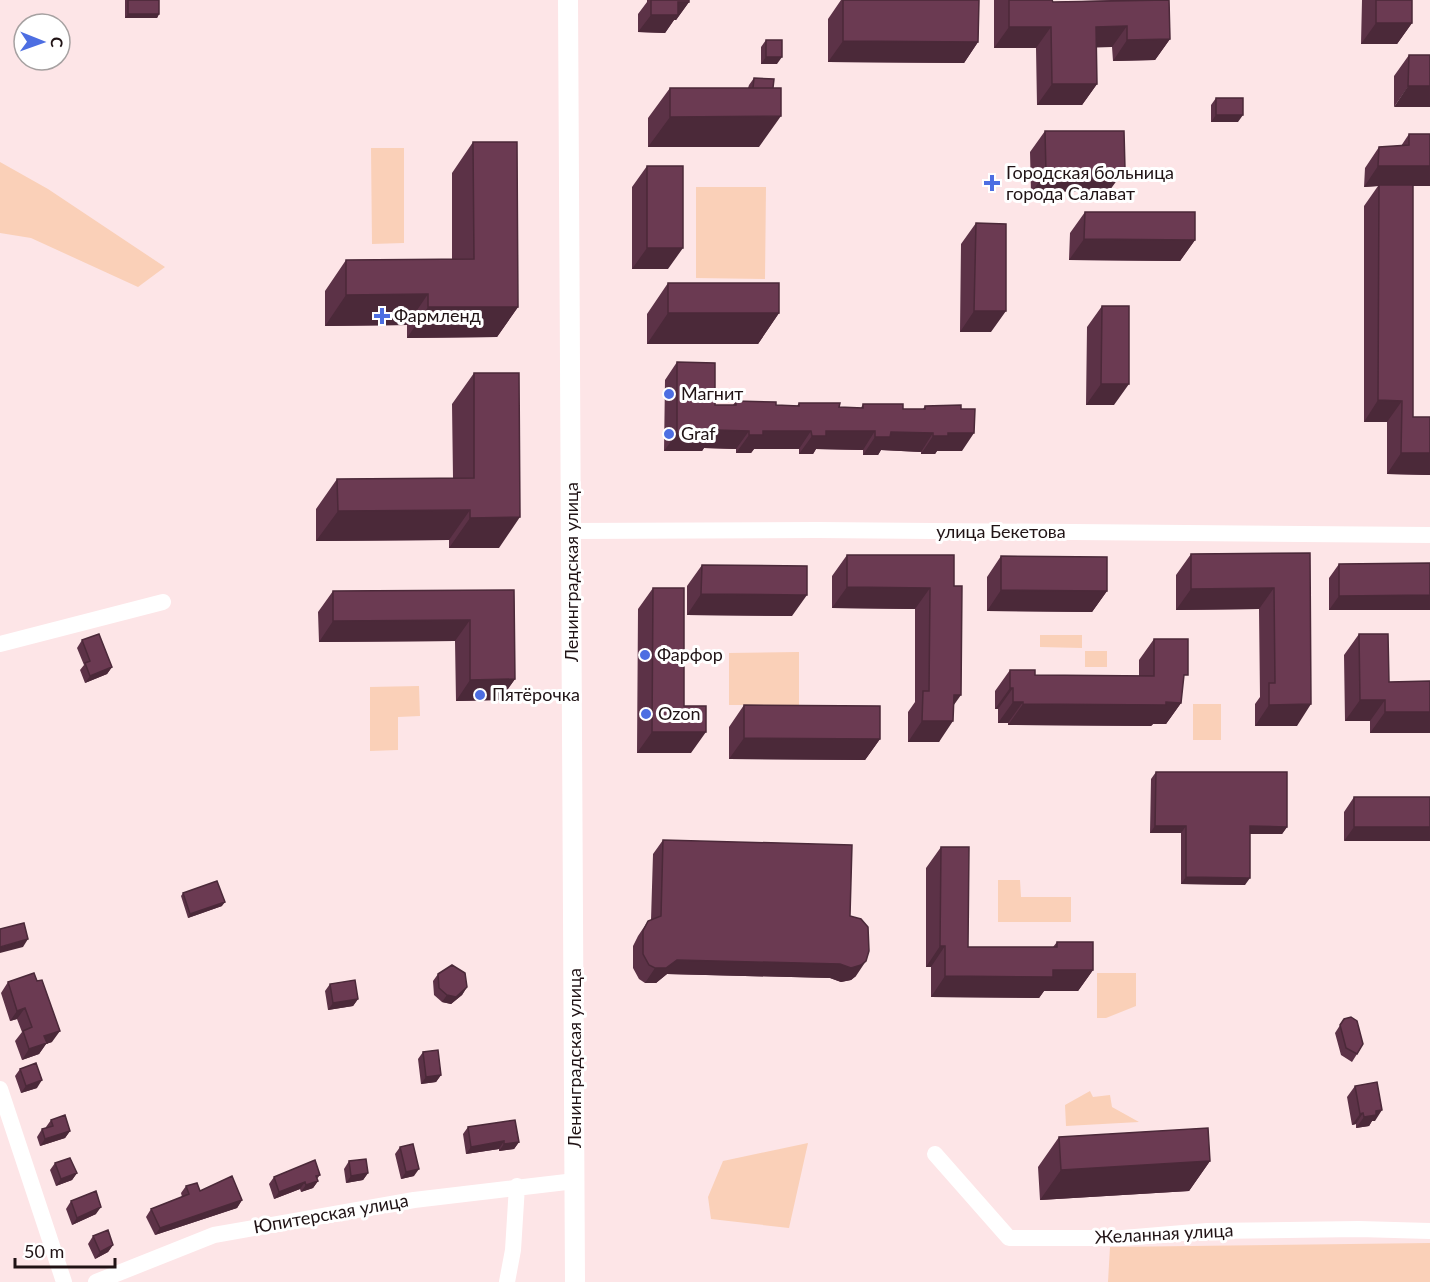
<svg xmlns="http://www.w3.org/2000/svg" width="1430" height="1282" font-family="Lato,sans-serif">
  <rect width="100%" height="100%" fill="#fde5e7"/>
  <path fill="#fad0b8" d="M371 148H404V243L372 244Z
    M0 162 48 189 165 267 138 287 31 238 0 233Z
    M696 187H766L765 279 696 278Z
    M1040 635H1082V648L1040 647Z
    M1085 651H1107V667H1085Z
    M799 652V705H729V653Z
    M419 686 420 716 398 717V750L370 751V687Z
    M1193 704H1221V740H1193Z
    M998 880H1020L1021 897H1071V922H998Z
    M1097 973H1136V1006L1106 1018H1097Z
    M1090 1091 1093 1097 1110 1095 1112 1107 1139 1122 1066 1126 1065 1105Z
    M808 1143 789 1228 711 1219 708 1197 723 1161Z
    M1430 1243V1282H1108L1110 1247Z"/>
  <g fill="none" stroke-linecap="round" stroke-linejoin="round">
    <path stroke="#fff" stroke-width="16" d="M571 531 818 530 1430 535
      M0 644 163 602
      M0 1089 64 1282
      M935 1154 1009 1238H1123L1207 1231 1359 1229 1430 1231
      M96 1282 214 1235 414 1200 575 1181
      M507 1282 513 1250 517 1186"/>
    <path stroke="#fff" stroke-width="20" d="M568 0 575 1282"/>
  </g>
  <path fill="#5c3247" d="M125 0H159V14L157 18H125Z
    M647 0H689V2L676 20H674L665 33 638 32V14L647 2Z
    M841 0H979L978 42 964 63 828 62V19Z
    M994 0H1052L1053 2 1111 0H1169L1170 39 1155 60 1113 61 1112 47H1096L1097 84 1082 105H1037L1036 48H994Z
    M1362 0H1412V23L1397 44H1361Z
    M766 40 777 64H761V47Z
    M1409 55H1430L1394 107V76Z
    M754 78 759 147H648V118L670 88H748L749 85Z
    M1216 98 1238 122H1211V105Z
    M1045 131 1110 190 1031 193 1030 152Z
    M1409 134 1413 186V417H1430V475L1387 474V422H1364V206L1378 186 1364 187 1365 168 1379 147 1401 146Z
    M473 142 518 307 497 337 407 338V325L325 326V291L346 260 452 259V173Z
    M647 166 668 269H632V187Z
    M1085 212 1195 240 1180 261 1069 260 1070 233Z
    M976 223 991 332H960L961 244Z
    M668 283 779 313 758 344H647V314Z
    M1102 306 1114 405H1086L1087 327Z
    M677 362 715 405H733L736 401 776 405 797 406 799 403 839 407 861 408 863 404 903 409H923L925 406 962 451H937L935 454H921V452L881 450 878 455H863V450L816 449 813 454H799V449H754L751 453H736V449L704 448 702 451H664L665 380Z
    M474 373 499 548H449V540L316 541V509L337 479 453 478 452 404Z
    M1310 553 1297 726H1255V704L1260 697 1259 609 1176 610V575L1191 554Z
    M847 555H954V706L939 742H908V712L915 702V609L832 608V576Z
    M1001 556 1107 591 1092 612 987 611V577Z
    M1430 563V610H1329V578L1339 564Z
    M702 565 792 616 687 615V586Z
    M653 588 684 706 691 753H637L638 609Z
    M514 590 515 679 500 700 456 701 455 641 319 642 318 612 333 591Z
    M1359 634 1389 682 1430 681V733H1370V721H1345L1344 655Z
    M1154 639 1183 682 1181 703 1166 724H1153L1151 726 1008 725V723H998V709H995V691L1010 670 1035 675 1139 676V660Z
    M82 640 112 667 107 674 85 683 80 670 84 665 77 648Z
    M744 705 880 739 865 760 729 759V727Z
    M1156 772 1287 827 1282 834H1250L1245 885 1181 884V833H1150L1151 779Z
    M1354 797H1430L1344 841V812Z
    M663 840 850 916 856 976 851 980 841 982 830 978 667 974 656 983H645L639 979 633 968V946L638 936 648 921 651 920 653 854Z
    M941 847 968 947H1053L1057 942 1093 970 1078 991H1044L1039 998 931 997V967H926V868Z
    M183 893 222 906 188 918 181 896Z
    M438 974 467 987 462 995 451 1004 442 1002 434 995 433 981Z
    M8 982 52 1042 46 1044 39 1054 22 1060 15 1041 22 1032 17 1019 10 1021 1 993Z
    M330 984 358 999 353 1006 328 1010 325 991Z
    M1344 1019 1357 1054 1352 1062 1341 1055 1335 1033Z
    M423 1052 441 1075 436 1082 421 1084 418 1059Z
    M20 1069 37 1088 21 1093 15 1076Z
    M1355 1086 1375 1121H1372L1369 1126 1356 1128V1124L1352 1125 1347 1097Z
    M51 1120 70 1131 65 1138 40 1146 37 1137 42 1129 46 1128V1127Z
    M468 1127 519 1142 514 1149 499 1151V1149L466 1154 463 1134Z
    M1059 1137 1210 1161 1189 1191 1040 1200 1038 1167Z
    M400 1147 414 1176 401 1179 395 1154Z
    M349 1161 368 1173 363 1180 346 1183 344 1169Z
    M55 1163 77 1173 72 1180 56 1186 50 1170Z
    M320 1175 317 1179 318 1181 313 1188 301 1192 300 1189 274 1199 269 1184 274 1177Z
    M186 1186 200 1191 242 1200 237 1208 155 1235 146 1217 151 1209 182 1197 181 1193Z
    M71 1201 96 1214 72 1225 66 1209Z
    M93 1236 113 1245 108 1252 95 1259 88 1244Z"/>
  <path fill="#4b2939" d="M678 2H689L676 20H674L665 33 638 32 651 15Z
    M128 14H159L157 18H125Z
    M1376 23H1412L1397 44H1361Z
    M1127 26 1112 47 1081 48 1096 27Z
    M1009 27H1051L1036 48H994Z
    M1170 39 1155 60 1113 61 1127 40Z
    M843 41 978 42 964 63 828 62Z
    M766 57H782L777 64H761Z
    M1052 84H1097L1082 105H1037Z
    M1408 86H1430V107H1394Z
    M1216 115H1243L1238 122H1211Z
    M781 116 759 147H648L670 117Z
    M1378 166H1430V186H1379V185L1378 186 1364 187Z
    M1125 169 1110 190 1031 193 1046 172Z
    M1084 239 1195 240 1180 261 1069 260Z
    M647 248H683L668 269H632Z
    M428 294 407 325 325 326 346 295Z
    M428 307H518L497 337 407 338Z
    M974 311H1006L991 332H960Z
    M668 313H779L758 344H647Z
    M1101 384H1129L1114 405H1086Z
    M1378 400 1402 401 1387 422H1364Z
    M715 430 749 431 736 449 704 448 702 451H664L677 433Z
    M763 431H811L799 449H754L751 453H736L749 435Z
    M826 431H875L863 450 816 449 813 454H799L812 436Z
    M891 432 933 433 921 452 881 450 878 455H863L875 437Z
    M948 433H974L962 451H937L935 454H921L933 436Z
    M1401 453H1430V475L1387 474Z
    M470 510 449 540 316 541 338 511Z
    M520 517 499 548H449L470 518Z
    M847 587 930 588 915 609 832 608Z
    M1274 588 1259 609 1176 610 1191 589Z
    M1001 590 1107 591 1092 612 987 611Z
    M701 594 807 595 792 616 687 615Z
    M1430 595V610H1329L1339 596Z
    M470 620 455 641 319 642 333 621Z
    M112 667 107 674 85 683 90 676Z
    M515 679 500 700 456 701 470 680Z
    M1010 688H1013L998 709H995Z
    M954 695H961L946 716Z
    M1360 700H1385L1370 721H1345Z
    M1013 702H1023L1008 723H998Z
    M1181 703 1166 724H1153L1151 726 1008 725 1023 704Z
    M1311 704 1297 726H1255L1269 705Z
    M1385 712H1430V733H1370Z
    M922 721H953L939 742H908Z
    M652 732H706L691 753H637Z
    M744 738 880 739 865 760 729 759Z
    M1155 826H1186L1181 833H1150Z
    M1250 826 1287 827 1282 834H1245Z
    M1354 827H1430V841H1344Z
    M1186 877 1250 878 1245 885 1181 884Z
    M225 902 222 906 188 918 190 914Z
    M28 939 23 947 0 953V947Z
    M940 946H945L931 967H926Z
    M677 960 866 961 856 976 851 980 841 982 830 978 667 974 656 983H645L655 968Z
    M1053 970H1093L1078 991H1044L1039 998 931 997 945 976Z
    M467 987 462 995 451 1004 442 1002 447 995Z
    M358 999 353 1006 328 1010 333 1003Z
    M25 1008 17 1019 10 1021 17 1011Z
    M60 1031 52 1042 46 1044 39 1054 22 1060 29 1049 44 1036Z
    M441 1075 436 1082 421 1084 426 1077Z
    M42 1080 37 1088 21 1093 26 1086Z
    M1382 1110 1375 1121H1372L1369 1126 1356 1128 1364 1117 1376 1111Z
    M1363 1113 1356 1124 1352 1125 1360 1114Z
    M70 1131 65 1138 40 1146 45 1139Z
    M504 1141 499 1149 466 1154 471 1147Z
    M519 1142 514 1149 499 1151 504 1144Z
    M1210 1161 1189 1191 1040 1200 1061 1170Z
    M419 1169 414 1176 401 1179 406 1172Z
    M77 1173 72 1180 56 1186 61 1179Z
    M368 1173 363 1180 346 1183 351 1176Z
    M318 1181 313 1188 301 1192 306 1185Z
    M305 1182 300 1189 274 1199 279 1192Z
    M242 1200 237 1208 155 1235 160 1228Z
    M101 1207 96 1214 72 1225 77 1218Z
    M113 1245 108 1252 95 1259 100 1252Z"/>
  <path fill="#6b3a52" stroke="#4b2939" stroke-width="1.5" d="M128 0H159V14H128Z
    M651 0H689V2H678V15H651Z
    M843 0H979L978 42 843 41Z
    M1009 0H1052L1053 2 1169 0 1170 39 1127 40V26L1096 27 1097 84H1052L1051 27H1009Z
    M1376 0H1412V23H1376Z
    M766 40H782V57H766Z
    M1409 55H1430V86H1408Z
    M754 78 774 79 773 88H753Z
    M670 88H781V116L670 117Z
    M1216 98H1243V115H1216Z
    M1045 131H1124L1125 169 1046 172Z
    M1409 134H1430V166H1378L1379 147 1409 145Z
    M473 142H517L518 307H428V294L346 295V260L474 259Z
    M647 166H683V248H647Z
    M1379 185H1413V417H1430V453H1401L1402 401 1378 400Z
    M1085 212H1195V240L1084 239Z
    M976 223 1006 224V311H974Z
    M668 283H779V313H668Z
    M1102 306H1129V384H1101Z
    M677 362 715 363V405H736V401L776 402V405L799 406V403H840L839 407 863 408V404H903V409H925V406L961 405V409H975L974 433H948V436H933V433L891 432 890 437H875V431H826V436H812L811 431H763V435H749V431L715 430V433H677Z
    M474 373H519L520 517 470 518V510L338 511 337 479 474 478Z
    M1310 553 1311 704 1269 705V683H1275L1274 588 1191 589V554Z
    M847 555H954V586H962L961 695H954L953 721H922L923 691H929L930 588 847 587Z
    M1001 556 1107 557V591L1001 590Z
    M1430 563V595L1339 596V564Z
    M702 565 807 566V595L701 594Z
    M653 588H684V706H706V732H652Z
    M514 590 515 679 470 680V620L333 621V591Z
    M99 634 112 667 90 676 85 663 90 661 82 640Z
    M1359 634H1388L1389 682 1430 681V712H1385V700H1360Z
    M1154 639H1188V675H1184L1181 703 1166 702V705L1023 704V702H1013V688H1010V670H1035V675L1154 676Z
    M744 705 880 706V739L744 738Z
    M1156 772H1287V827L1250 826V878L1186 877V826H1155Z
    M1354 797H1430V827H1354Z
    M663 840 852 845 850 916 861 919 868 927 869 951 866 961 861 965 851 968 840 964 677 960 666 968H655L649 965 643 954V931L648 921 661 916Z
    M941 847H969L968 947H1057V942H1093V970H1053V977L945 976V946H940Z
    M217 881 225 902 190 914 183 893Z
    M24 923 28 939 0 947V929Z
    M452 965 465 973 467 987 456 997 447 995 439 988 438 974Z
    M34 973 37 981 42 980 60 1031 44 1036 47 1043 29 1049 23 1031 32 1027 25 1008 17 1011 8 982Z
    M355 980 358 999 333 1003 330 984Z
    M1351 1017 1357 1021 1363 1044 1357 1054 1346 1048 1340 1025 1344 1019Z
    M438 1050 441 1075 426 1077 423 1052Z
    M36 1063 42 1080 26 1086 20 1069Z
    M1377 1082 1382 1110 1376 1111V1115L1364 1117 1363 1113 1360 1114 1355 1086Z
    M65 1115 70 1131 45 1139 42 1129 53 1126 51 1120Z
    M515 1120 519 1142 504 1144V1141L471 1147 468 1127Z
    M1208 1128 1210 1161 1061 1170 1059 1137Z
    M413 1144 419 1169 406 1172 400 1147Z
    M70 1158 77 1173 61 1179 55 1163Z
    M366 1159 368 1173 351 1176 349 1161Z
    M315 1160 320 1175 316 1176 318 1181 306 1185 305 1182 279 1192 274 1177Z
    M232 1176 242 1200 160 1228 151 1209 189 1194 186 1186 197 1183 200 1191Z
    M96 1191 101 1207 77 1218 71 1201Z
    M108 1230 113 1245 100 1252 93 1236Z"/>
  <g fill="#4d6ee2" stroke="#fff" stroke-width="2">
    <path d="M989 174h6v6h6v6h-6v6h-6v-6h-6v-6h6z"/>
    <path d="M379 307h6v6h6v6h-6v6h-6v-6h-6v-6h6z"/>
    <circle cx="669" cy="394" r="6"/>
    <circle cx="669" cy="434" r="6"/>
    <circle cx="645" cy="655" r="6"/>
    <circle cx="480" cy="695" r="6"/>
    <circle cx="646" cy="714" r="6"/>
  </g>
  <g text-anchor="middle" stroke-width="6" stroke-linejoin="round" paint-order="stroke">
    <g font-size="18" fill="#201315" stroke="#fff" text-anchor="start">
      <text x="1006" y="179">Городская больница<tspan x="1006" dy="21">города Салават</tspan></text>
      <text x="394" y="322">Фармленд</text>
      <text x="681" y="400">Магнит</text>
      <text x="681" y="440">Graf</text>
      <text x="657" y="661">Фарфор</text>
      <text x="492" y="701">Пятёрочка</text>
      <text x="658" y="720">Ozon</text>
    </g>
    <g font-size="18" fill="#201315" stroke="#fff">
      <text x="1001" y="538">улица Бекетова</text>
      <text transform="translate(572 572) rotate(-90)" y="6">Ленинградская улица</text>
      <text transform="translate(575 1058) rotate(-90)" y="6">Ленинградская улица</text>
      <text transform="translate(331 1214) rotate(-10)" y="6">Юпитерская улица</text>
      <text transform="translate(1164 1234) rotate(-3)" y="6">Желанная улица</text>
    </g>
  </g>
  <g transform="translate(42 42) rotate(91)"><circle r="28" fill="#ffffff" stroke="#a6a1a1" stroke-width="1.5"/>
  <path d="M0-4.5L10 22L0 15L-10 22Z" fill="#4d6ee2"/>
  <text y="-9" font-size="16" font-weight="bold" text-anchor="middle" fill="#201315">С</text>
  </g>
  <path d="M15 1258v9h100v-9" fill="none" stroke="#201315" stroke-width="3"/>
  <text x="24" y="1258" font-size="18" fill="#201315" stroke="#ffffff" stroke-width="4.5" paint-order="stroke">50 m</text>
</svg>
